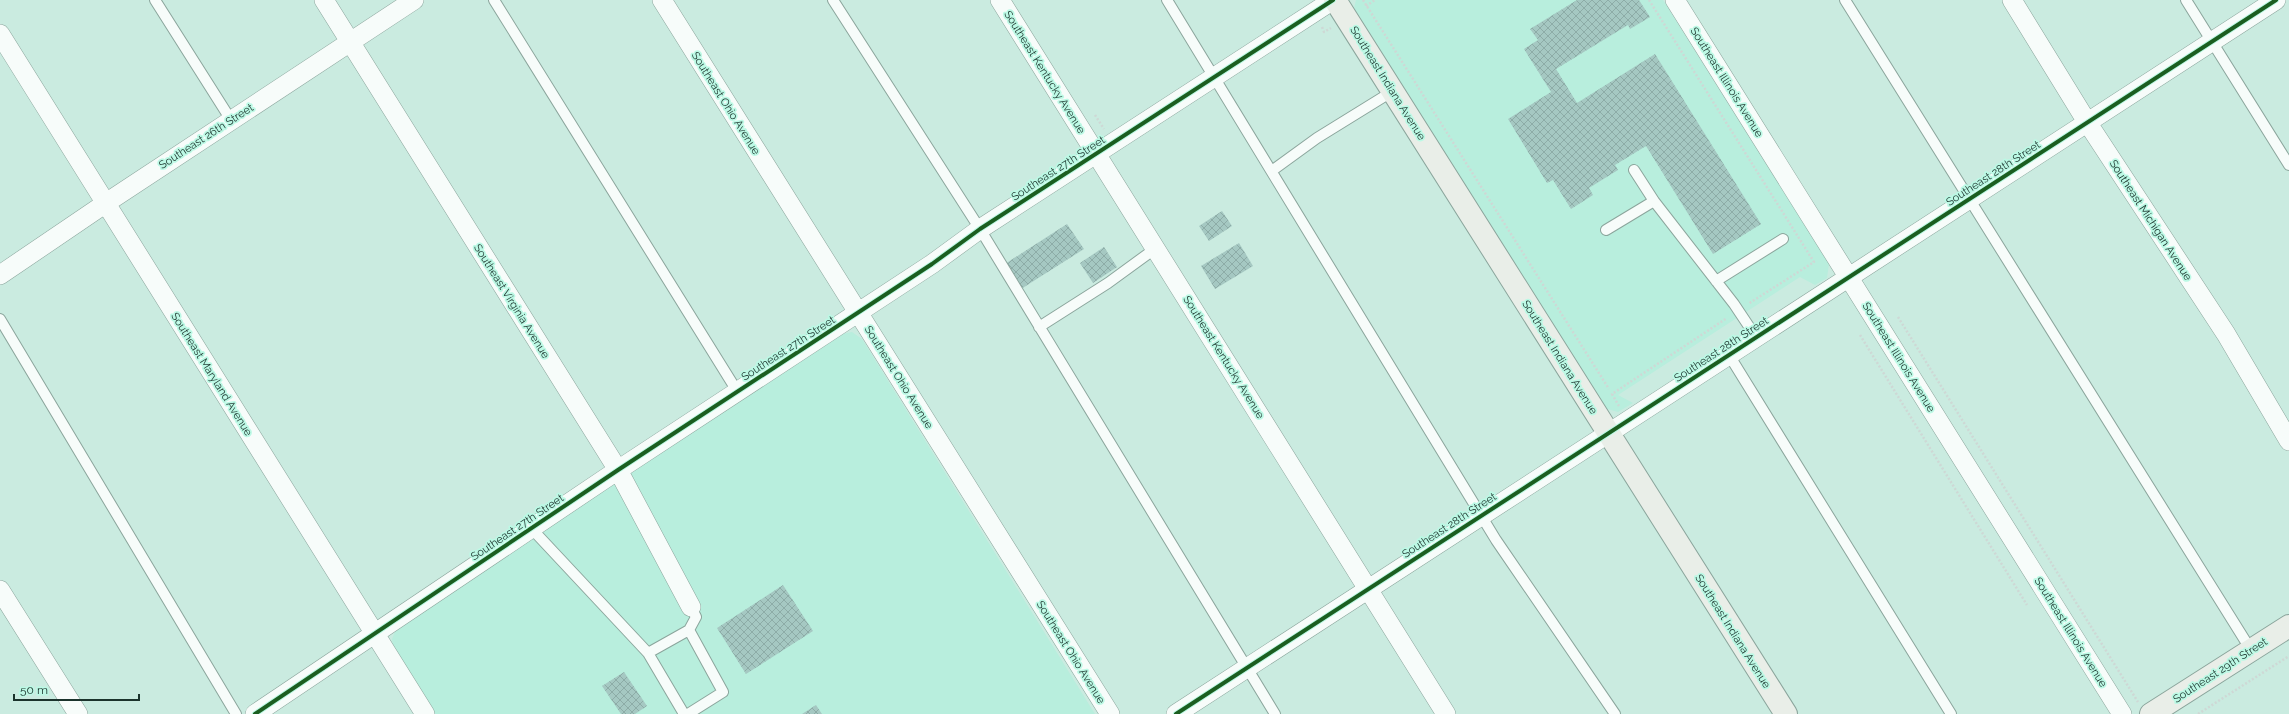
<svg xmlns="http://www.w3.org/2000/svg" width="2289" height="714" font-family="Raleway,sans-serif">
  <defs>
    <pattern id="building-cross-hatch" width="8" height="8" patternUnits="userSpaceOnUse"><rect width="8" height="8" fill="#a5c8c2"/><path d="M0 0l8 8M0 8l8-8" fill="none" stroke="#8daca7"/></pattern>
  </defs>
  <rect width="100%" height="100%" fill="#caebe0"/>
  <path fill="#b8eedd" d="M1356 0H1663L1829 264 1827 278 1815 285 1800 277 1618 395 1633 403 1618 412 1604 408 1354 8Z
    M852 332 862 339 1095 714H434L394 651 392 639 396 629 406 620 843 334Z"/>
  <path fill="url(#building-cross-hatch)" d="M1577 0H1639L1650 17 1630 29 1628 25 1556 69 1577 103 1655 54 1761 224 1713 254 1646 146 1615 165 1618 170 1589 188 1593 195 1571 209 1553 180 1547 183 1508 119 1551 92 1524 49 1538 40 1530 29Z
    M1222 211 1232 226 1209 241 1199 226Z
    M1067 224 1084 249 1021 289 1005 264Z
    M1239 243 1253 266 1215 289 1201 266Z
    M1104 247 1117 267 1093 283 1080 263Z
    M783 585 813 631 746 674 717 628Z
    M624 672 647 706 635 714H621L602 686Z
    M816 705 822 714H802Z"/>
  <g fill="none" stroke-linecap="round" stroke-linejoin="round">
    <defs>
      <path id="lane" d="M155 0 231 120
        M494 0 737 391
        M833 0 980 229 1275 714
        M1167 0 1496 540 1615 714
        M1845 0 2251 650
        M2186 0 2289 165
        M1273 170 1317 138 1393 91
        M1634 170 1654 201
        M1606 230 1654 201 1734 304 1756 337
        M1716 281 1783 239
        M0 319 236 714
        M1039 327 1108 283 1156 248
        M1729 355 1951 714
        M531 528 648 653 684 714
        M689 630 696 617 691 607
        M648 653 689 630 723 692 688 714"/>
      <path id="street" d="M324 0 618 470 691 607
        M662 0 1110 714
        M1000 0 1446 714
        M1675 0 2122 714
        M2012 0 2087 122 2226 334 2289 441
        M0 34 425 714
        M0 275 106 203 414 0
        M0 590 78 714
        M255 714 618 470 932 264 980 229 1333 0
        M1176 714 2276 0"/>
      <path id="secondary" d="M1335 0 1786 714
        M2151 714 2289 626"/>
    </defs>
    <use href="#lane" stroke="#8ba59c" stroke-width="12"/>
    <use href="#street" stroke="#8ba59c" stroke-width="20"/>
    <use href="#secondary" stroke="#8ba59c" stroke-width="24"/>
    <path stroke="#ced8d5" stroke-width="2.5" stroke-dasharray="2 2" stroke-linecap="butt" d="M1363 0 1609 389
      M1649 0 1814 262 1748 304
      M1366 6 1375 0
      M1322 27 1324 32 1331 28
      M1095 115 1104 129
      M1898 317 2138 702
      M1860 335 2027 605
      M1619 406 1612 394 1727 318
      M2198 714 2289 656"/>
    <use href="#lane" stroke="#f7fcfa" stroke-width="10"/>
    <use href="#street" stroke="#f7fcfa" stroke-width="19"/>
    <use href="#secondary" stroke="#e9eee8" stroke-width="22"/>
    <defs>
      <path id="cycleway" d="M255 714 618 470 932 264 980 229 1333 0
        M1176 714 2276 0"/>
    </defs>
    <use href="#cycleway" stroke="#bcf9e5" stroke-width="6"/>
    <use href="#cycleway" stroke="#1b5e20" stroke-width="4"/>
  </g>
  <g text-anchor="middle" stroke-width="3.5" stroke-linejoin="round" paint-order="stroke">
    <g font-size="11" fill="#1b332c" stroke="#bcf9e5">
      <text transform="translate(1045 72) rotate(58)" y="4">Southeast Kentucky Avenue</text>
      <text transform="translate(1727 82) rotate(58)" y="4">Southeast Illinois Avenue</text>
      <text transform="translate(1388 83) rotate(58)" y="4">Southeast Indiana Avenue</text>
      <text transform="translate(726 103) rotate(58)" y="4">Southeast Ohio Avenue</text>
      <text transform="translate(206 136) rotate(-33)" y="4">Southeast 26th Street</text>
      <text transform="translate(1058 168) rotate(-33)" y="4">Southeast 27th Street</text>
      <text transform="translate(1993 173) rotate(-33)" y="4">Southeast 28th Street</text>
      <text transform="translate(2151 220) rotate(57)" y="4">Southeast Michigan Avenue</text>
      <text transform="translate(512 301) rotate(58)" y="4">Southeast Virginia Avenue</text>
      <text transform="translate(788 348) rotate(-33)" y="4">Southeast 27th Street</text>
      <text transform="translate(1721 349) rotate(-33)" y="4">Southeast 28th Street</text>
      <text transform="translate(1224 357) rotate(58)" y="4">Southeast Kentucky Avenue</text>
      <text transform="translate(1560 357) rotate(58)" y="4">Southeast Indiana Avenue</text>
      <text transform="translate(1899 357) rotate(58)" y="4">Southeast Illinois Avenue</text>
      <text transform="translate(212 374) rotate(58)" y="4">Southeast Maryland Avenue</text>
      <text transform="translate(899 377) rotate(58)" y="4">Southeast Ohio Avenue</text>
      <text transform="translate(1449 525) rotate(-33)" y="4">Southeast 28th Street</text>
      <text transform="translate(517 527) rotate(-34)" y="4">Southeast 27th Street</text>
      <text transform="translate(1733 631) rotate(58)" y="4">Southeast Indiana Avenue</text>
      <text transform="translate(2071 632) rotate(58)" y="4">Southeast Illinois Avenue</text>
      <text transform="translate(1071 652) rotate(58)" y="4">Southeast Ohio Avenue</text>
      <text transform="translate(2220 670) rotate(-33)" y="4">Southeast 29th Street</text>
    </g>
  </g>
  <path d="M14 694v6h125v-6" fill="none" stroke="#1b332c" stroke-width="2"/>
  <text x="20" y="694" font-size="12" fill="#1b332c" stroke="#bcf9e5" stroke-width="3" paint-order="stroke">50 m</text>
</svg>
